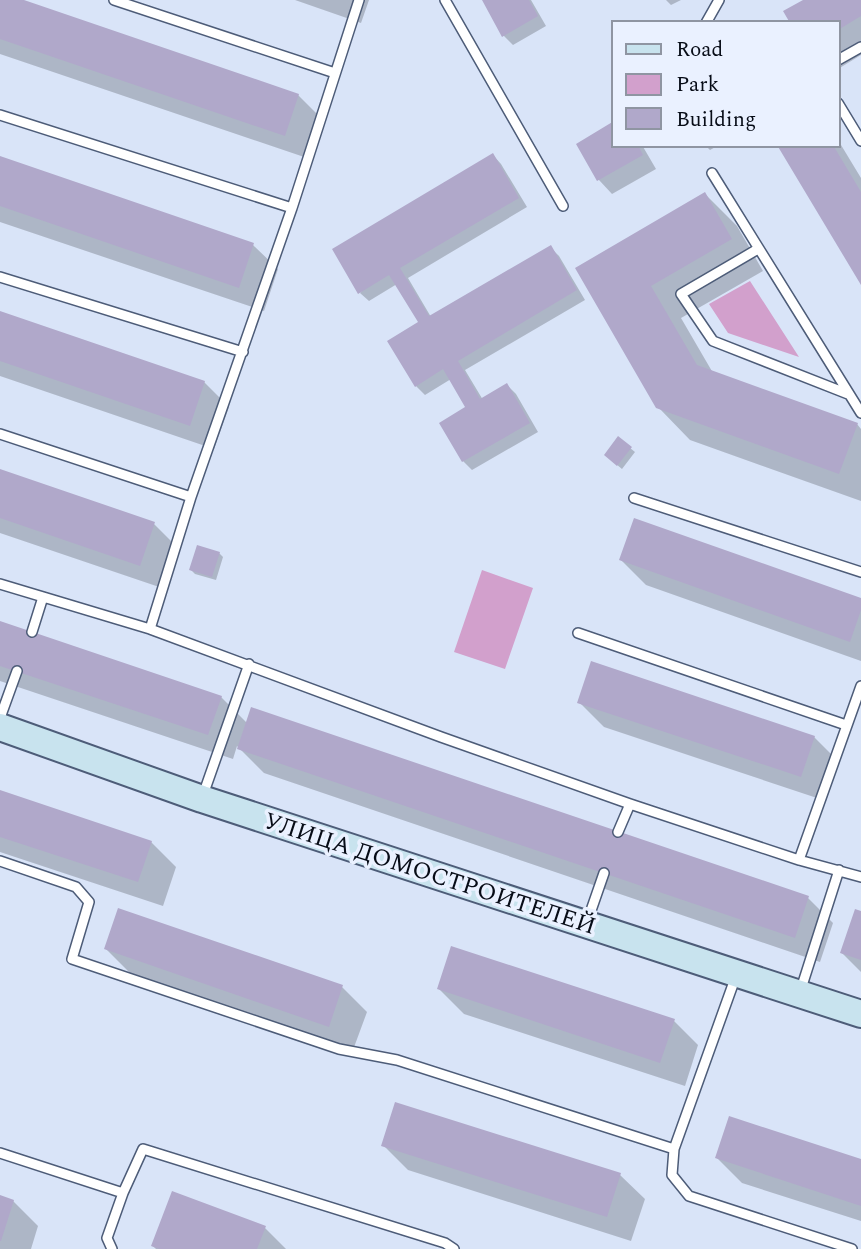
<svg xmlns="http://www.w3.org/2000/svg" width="861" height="1249" font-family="Spectral,serif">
  <rect width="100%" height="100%" fill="#d9e4f8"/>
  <path fill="#d2a0cc" d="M750 281 799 357 728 333 709 304Z
    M482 570 533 588 505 669 454 652Z"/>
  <path fill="#0003" d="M0 0H18L298 95 323 120 310 159 0 54Z
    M295 0H369L361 23Z
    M484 0H531L546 26 513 45 504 36Z
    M666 0H681L671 5Z
    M806 0H861V55L838 69V23Z
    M614 123V145H642L656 169 612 194 599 180 578 144Z
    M838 140 861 178V281L779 145H838Z
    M705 145H719L710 150Z
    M493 155 501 164 527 207 408 278 431 317 550 247 559 256 585 300 465 370 483 400 507 385 516 394 538 432 472 470 463 461 441 423 468 408 451 379 425 395 416 386 421 323 397 284 369 301 360 293Z
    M0 158 253 245 278 269 264 311 0 222Z
    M705 194 737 226 763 271 681 318 713 373 857 424 861 429V501L690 440 658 407 577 268Z
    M0 313 204 382 229 407 214 449 0 376Z
    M619 439 635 452 622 469 610 459Z
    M0 471 154 524 179 549 165 589 0 533Z
    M219 553 223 557 216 580 195 574 191 570Z
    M621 560 861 600V661L646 585Z
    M0 623 221 697 248 724 808 898 833 923 820 962 264 773 237 746 233 759 0 681Z
    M579 702 814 737 839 762 826 801 604 727Z
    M0 792 151 842 176 867 163 906 0 852Z
    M861 913V972L842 953Z
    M106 949 342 987 367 1012 353 1050 130 973Z
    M439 989 674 1021 698 1045 685 1086 464 1014Z
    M383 1145 620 1175 645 1199 631 1241 408 1170Z
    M717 1158 861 1161V1221L742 1183Z
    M0 1197 13 1201 38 1226 31 1249H0Z
    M265 1228 286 1249H156L153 1246Z"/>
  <path fill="#b0a8ca" d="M0 0H24L299 94 285 136 0 39Z
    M482 0H529L538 16 502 37Z
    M803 0H861V16L838 30V23H790L783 11Z
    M614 121V145H638L643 155 597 181 576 144Z
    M777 145H833L861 192V285Z
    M493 153 519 198 400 268 429 316 551 245 577 290 458 361 480 399 507 383 530 423 462 462 439 423 465 407 443 369 415 387 387 341 418 322 389 275 358 294 332 249Z
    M0 156 254 243 239 288 0 206Z
    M705 192 732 239 651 286 697 365 858 423 839 474 656 408 575 268Z
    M0 311 205 381 190 426 0 361Z
    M618 436 632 447 617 466 604 455Z
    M0 469 155 522 140 566 0 518Z
    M634 518 861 598V610L850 642 619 560Z
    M197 545 220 552 212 577 189 570Z
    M0 621 222 696 208 735 0 666Z
    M591 661 815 736 801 777 577 703Z
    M251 707 809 896 795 938 237 749Z
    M0 790 152 841 138 882 0 837Z
    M118 908 343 985 329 1027 104 949Z
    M855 909 861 911V960L840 953Z
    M451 946 675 1019 660 1063 437 989Z
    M395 1102 621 1173 607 1217 381 1146Z
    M729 1116 861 1159V1206L715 1158Z
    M172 1191 266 1226 257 1249H159L151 1246Z
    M0 1195 14 1200 1 1241H0Z"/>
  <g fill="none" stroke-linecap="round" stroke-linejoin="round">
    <defs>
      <path id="lane" d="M114 0 335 73
        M445 0 563 206
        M706 23 719 0
        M838 60 861 47
        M838 103 861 141
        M0 115 292 208
        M712 173 861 413
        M758 249 681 294 713 341 848 394
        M0 277 243 352
        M0 434 191 497
        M634 498 861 572
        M0 584 150 629 441 737 630 804 799 860 861 877
        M150 629 191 497 292 208 359 0
        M32 632 43 597
        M578 633 846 725
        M0 718 17 671
        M203 795 249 664
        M618 832 630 804
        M799 860 861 686
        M0 861 76 887 89 902 72 959 339 1049 397 1060 674 1149
        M587 922 604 873
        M736 976 674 1149 672 1175 689 1196 852 1249
        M800 992 839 870
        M0 1153 123 1193 143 1149 445 1243 454 1249
        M112 1249 107 1238 123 1193"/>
      <path id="secondary" d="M0 727 202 799 861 1014"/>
    </defs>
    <use href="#lane" stroke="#4d5c78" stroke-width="12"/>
    <use href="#secondary" stroke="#4d5c78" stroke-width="30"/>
    <use href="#lane" stroke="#fff" stroke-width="9"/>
    <use href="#secondary" stroke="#c8e3ee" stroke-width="26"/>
  </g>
  <g text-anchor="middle" stroke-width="7" stroke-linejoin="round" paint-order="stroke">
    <g font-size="24" fill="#070c17" stroke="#eaf1ff">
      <text transform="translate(430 873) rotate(18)" y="8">УЛИЦА ДОМОСТРОИТЕЛЕЙ</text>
    </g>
  </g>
  <rect x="612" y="21" width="228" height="126" fill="#eaf1ff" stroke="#8f95a2" stroke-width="2"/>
  <rect x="626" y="44" width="35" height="10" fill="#c8e3ee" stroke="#8f95a2" stroke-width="2"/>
  <text x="676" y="56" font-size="21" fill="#070c17">Road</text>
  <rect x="626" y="74" width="35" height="21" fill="#d2a0cc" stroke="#8f95a2" stroke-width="2"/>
  <text x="676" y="91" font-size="21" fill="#070c17">Park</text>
  <rect x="626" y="108" width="35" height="21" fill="#b0a8ca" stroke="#8f95a2" stroke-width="2"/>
  <text x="676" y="126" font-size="21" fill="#070c17">Building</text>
</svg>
